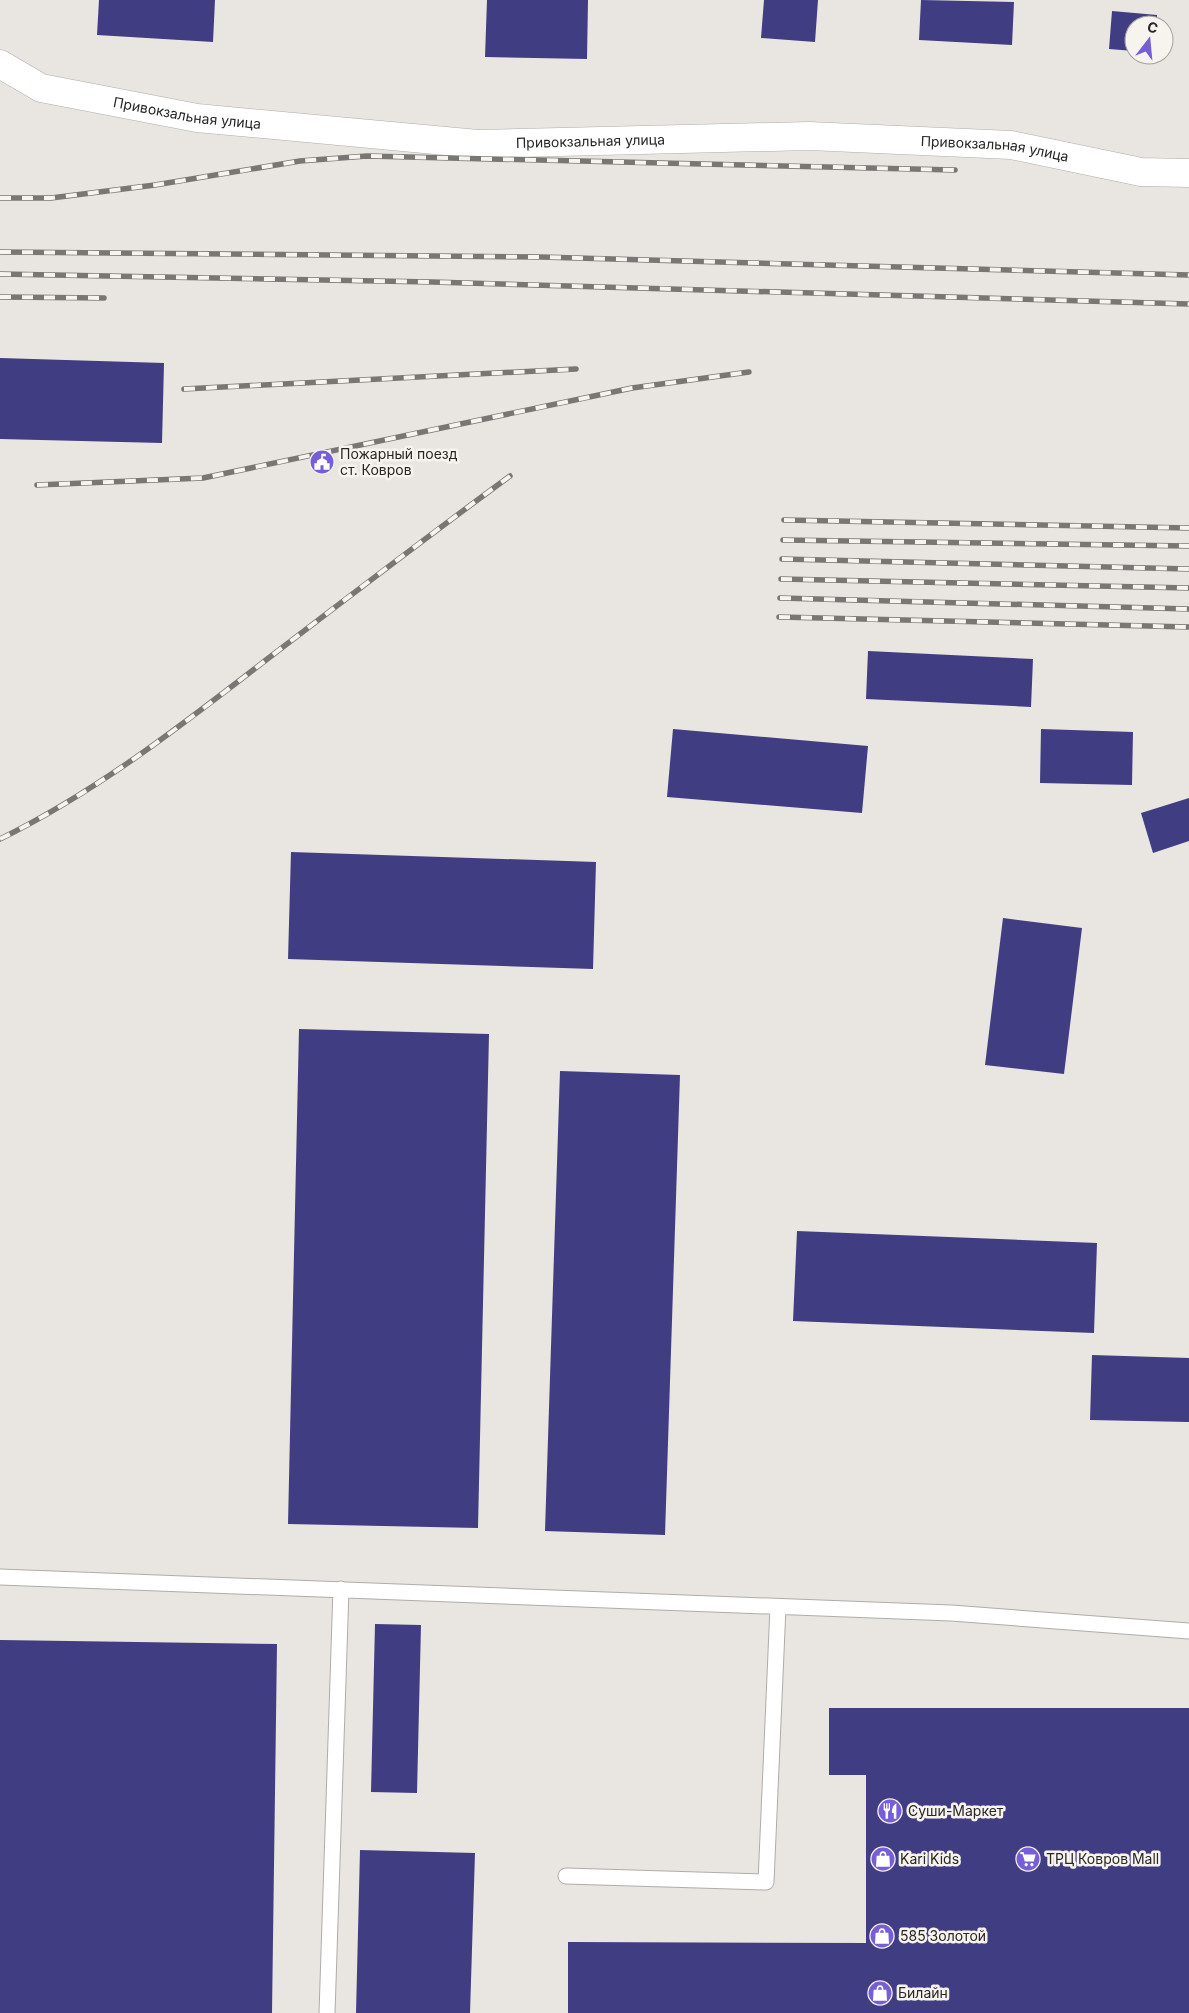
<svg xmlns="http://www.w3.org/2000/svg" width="1189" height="2013" font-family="Inter,sans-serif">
  <rect width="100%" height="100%" fill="#e9e5e1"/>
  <path fill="#403d83" d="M99 0H215L213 42 97 35Z
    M487 0H588L587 59 485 57Z
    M764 0H818L815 42 761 38Z
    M921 0 1014 2 1012 45 919 40Z
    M1112 11 1157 15V25H1134V51L1109 49Z
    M0 358 164 363 162 443 0 439Z
    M868 651 1033 659 1031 707 866 699Z
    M673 729 868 746 862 813 667 797Z
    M1041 729 1133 732 1132 785 1040 783Z
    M1189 798V841L1153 853 1141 813Z
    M291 852 596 862 593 969 288 959Z
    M1003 918 1082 928 1064 1074 985 1065Z
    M299 1029 489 1034 478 1528 288 1524Z
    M560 1071 680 1075 665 1535 545 1531Z
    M797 1231 1097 1243 1094 1333 793 1321Z
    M1092 1355 1189 1358V1422L1090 1420Z
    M375 1624 421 1625 417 1793 371 1792Z
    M0 1640 277 1644 272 2013H0Z
    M829 1708H1189V2013H568V1942L866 1943V1775H829Z
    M360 1850 475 1853 470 2013H356Z"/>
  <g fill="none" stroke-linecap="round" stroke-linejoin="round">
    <defs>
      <path id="lane" d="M0 1577 951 1613 1189 1631
        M566 1876 766 1882 778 1607
        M327 2013 341 1589"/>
      <g id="street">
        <path id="s1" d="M0 64 41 88 197 118 478 144 809 136 1011 145 1141 172 1189 173"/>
      </g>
    </defs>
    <use href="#lane" stroke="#b0aca9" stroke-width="17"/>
    <use href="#street" stroke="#b0aca9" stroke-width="29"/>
    <use href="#lane" stroke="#fff" stroke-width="15"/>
    <use href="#street" stroke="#fff" stroke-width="28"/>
    <defs>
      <path id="rail" d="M0 198H51L155 185 300 161 367 156 955 170
        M0 252 541 257 1189 275
        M0 274 432 282 1189 304
        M0 297 104 298
        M184 389 576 369
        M37 485 203 478 632 388 749 372
        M784 520 1189 528
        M783 540 1189 546
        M782 559 1189 569
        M781 579 1189 588
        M780 598 1189 609
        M779 617 1189 627
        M0 839C96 792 182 725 266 660 347 598 428 536 510 476"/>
    </defs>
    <use href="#rail" stroke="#797774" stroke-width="5.5"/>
    <use href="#rail" stroke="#f7f3ef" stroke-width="4" stroke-dasharray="11" stroke-linecap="butt"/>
  </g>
  <defs>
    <symbol id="civic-disc" viewBox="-11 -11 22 22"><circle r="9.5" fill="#755ed8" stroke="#f7f3ef"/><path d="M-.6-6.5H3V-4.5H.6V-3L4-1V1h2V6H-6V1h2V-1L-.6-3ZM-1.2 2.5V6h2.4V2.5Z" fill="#fff"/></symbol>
    <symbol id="restaurant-disc" viewBox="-11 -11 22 22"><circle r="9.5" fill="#755ed8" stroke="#f7f3ef"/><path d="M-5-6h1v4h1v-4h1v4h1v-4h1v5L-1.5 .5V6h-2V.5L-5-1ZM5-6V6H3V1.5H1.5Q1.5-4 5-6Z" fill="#fff"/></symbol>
    <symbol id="shop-disc" viewBox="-11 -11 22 22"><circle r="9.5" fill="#755ed8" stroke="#f7f3ef"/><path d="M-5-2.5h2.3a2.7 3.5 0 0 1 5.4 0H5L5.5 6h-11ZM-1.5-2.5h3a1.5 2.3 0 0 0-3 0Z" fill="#fff"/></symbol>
    <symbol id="supermarket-disc" viewBox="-11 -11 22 22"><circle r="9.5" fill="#755ed8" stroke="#f7f3ef"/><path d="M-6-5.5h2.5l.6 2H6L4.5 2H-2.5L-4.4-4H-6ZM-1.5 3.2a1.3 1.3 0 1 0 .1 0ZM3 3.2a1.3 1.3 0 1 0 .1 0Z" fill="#fff"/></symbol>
  </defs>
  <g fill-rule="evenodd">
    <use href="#civic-disc" x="308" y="448" width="28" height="28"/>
    <use href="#restaurant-disc" x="876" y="1797" width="28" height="28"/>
    <use href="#shop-disc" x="869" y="1845" width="28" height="28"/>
    <use href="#supermarket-disc" x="1014" y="1845" width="28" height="28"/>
    <use href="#shop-disc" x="868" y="1922" width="28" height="28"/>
    <use href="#shop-disc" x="866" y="1979" width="28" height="28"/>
  </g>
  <g text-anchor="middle" stroke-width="5" stroke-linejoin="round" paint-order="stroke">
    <g font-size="14" fill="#282725" stroke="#f7f3ef">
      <text dy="5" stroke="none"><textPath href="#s1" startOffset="196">Привокзальная улица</textPath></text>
      <text dy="5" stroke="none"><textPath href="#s1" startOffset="601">Привокзальная улица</textPath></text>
      <text dy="5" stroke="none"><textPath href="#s1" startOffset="1006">Привокзальная улица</textPath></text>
    </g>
    <g font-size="14" fill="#282725" stroke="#f7f3ef" text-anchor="start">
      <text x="340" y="459">Пожарный поезд<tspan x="340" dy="16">ст. Ковров</tspan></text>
      <text x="908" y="1816">Суши-Маркет</text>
      <text x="900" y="1864">Kari Kids</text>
      <text x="1046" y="1864">ТРЦ Ковров Mall</text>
      <text x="900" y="1941">585 Золотой</text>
      <text x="898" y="1998">Билайн</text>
    </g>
  </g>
  <g transform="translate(1149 40) rotate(16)"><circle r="24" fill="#f7f3ef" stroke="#a4a19e"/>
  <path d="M0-4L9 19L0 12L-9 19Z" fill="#755ed8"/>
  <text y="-8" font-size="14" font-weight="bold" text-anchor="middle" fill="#282725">С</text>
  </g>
</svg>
